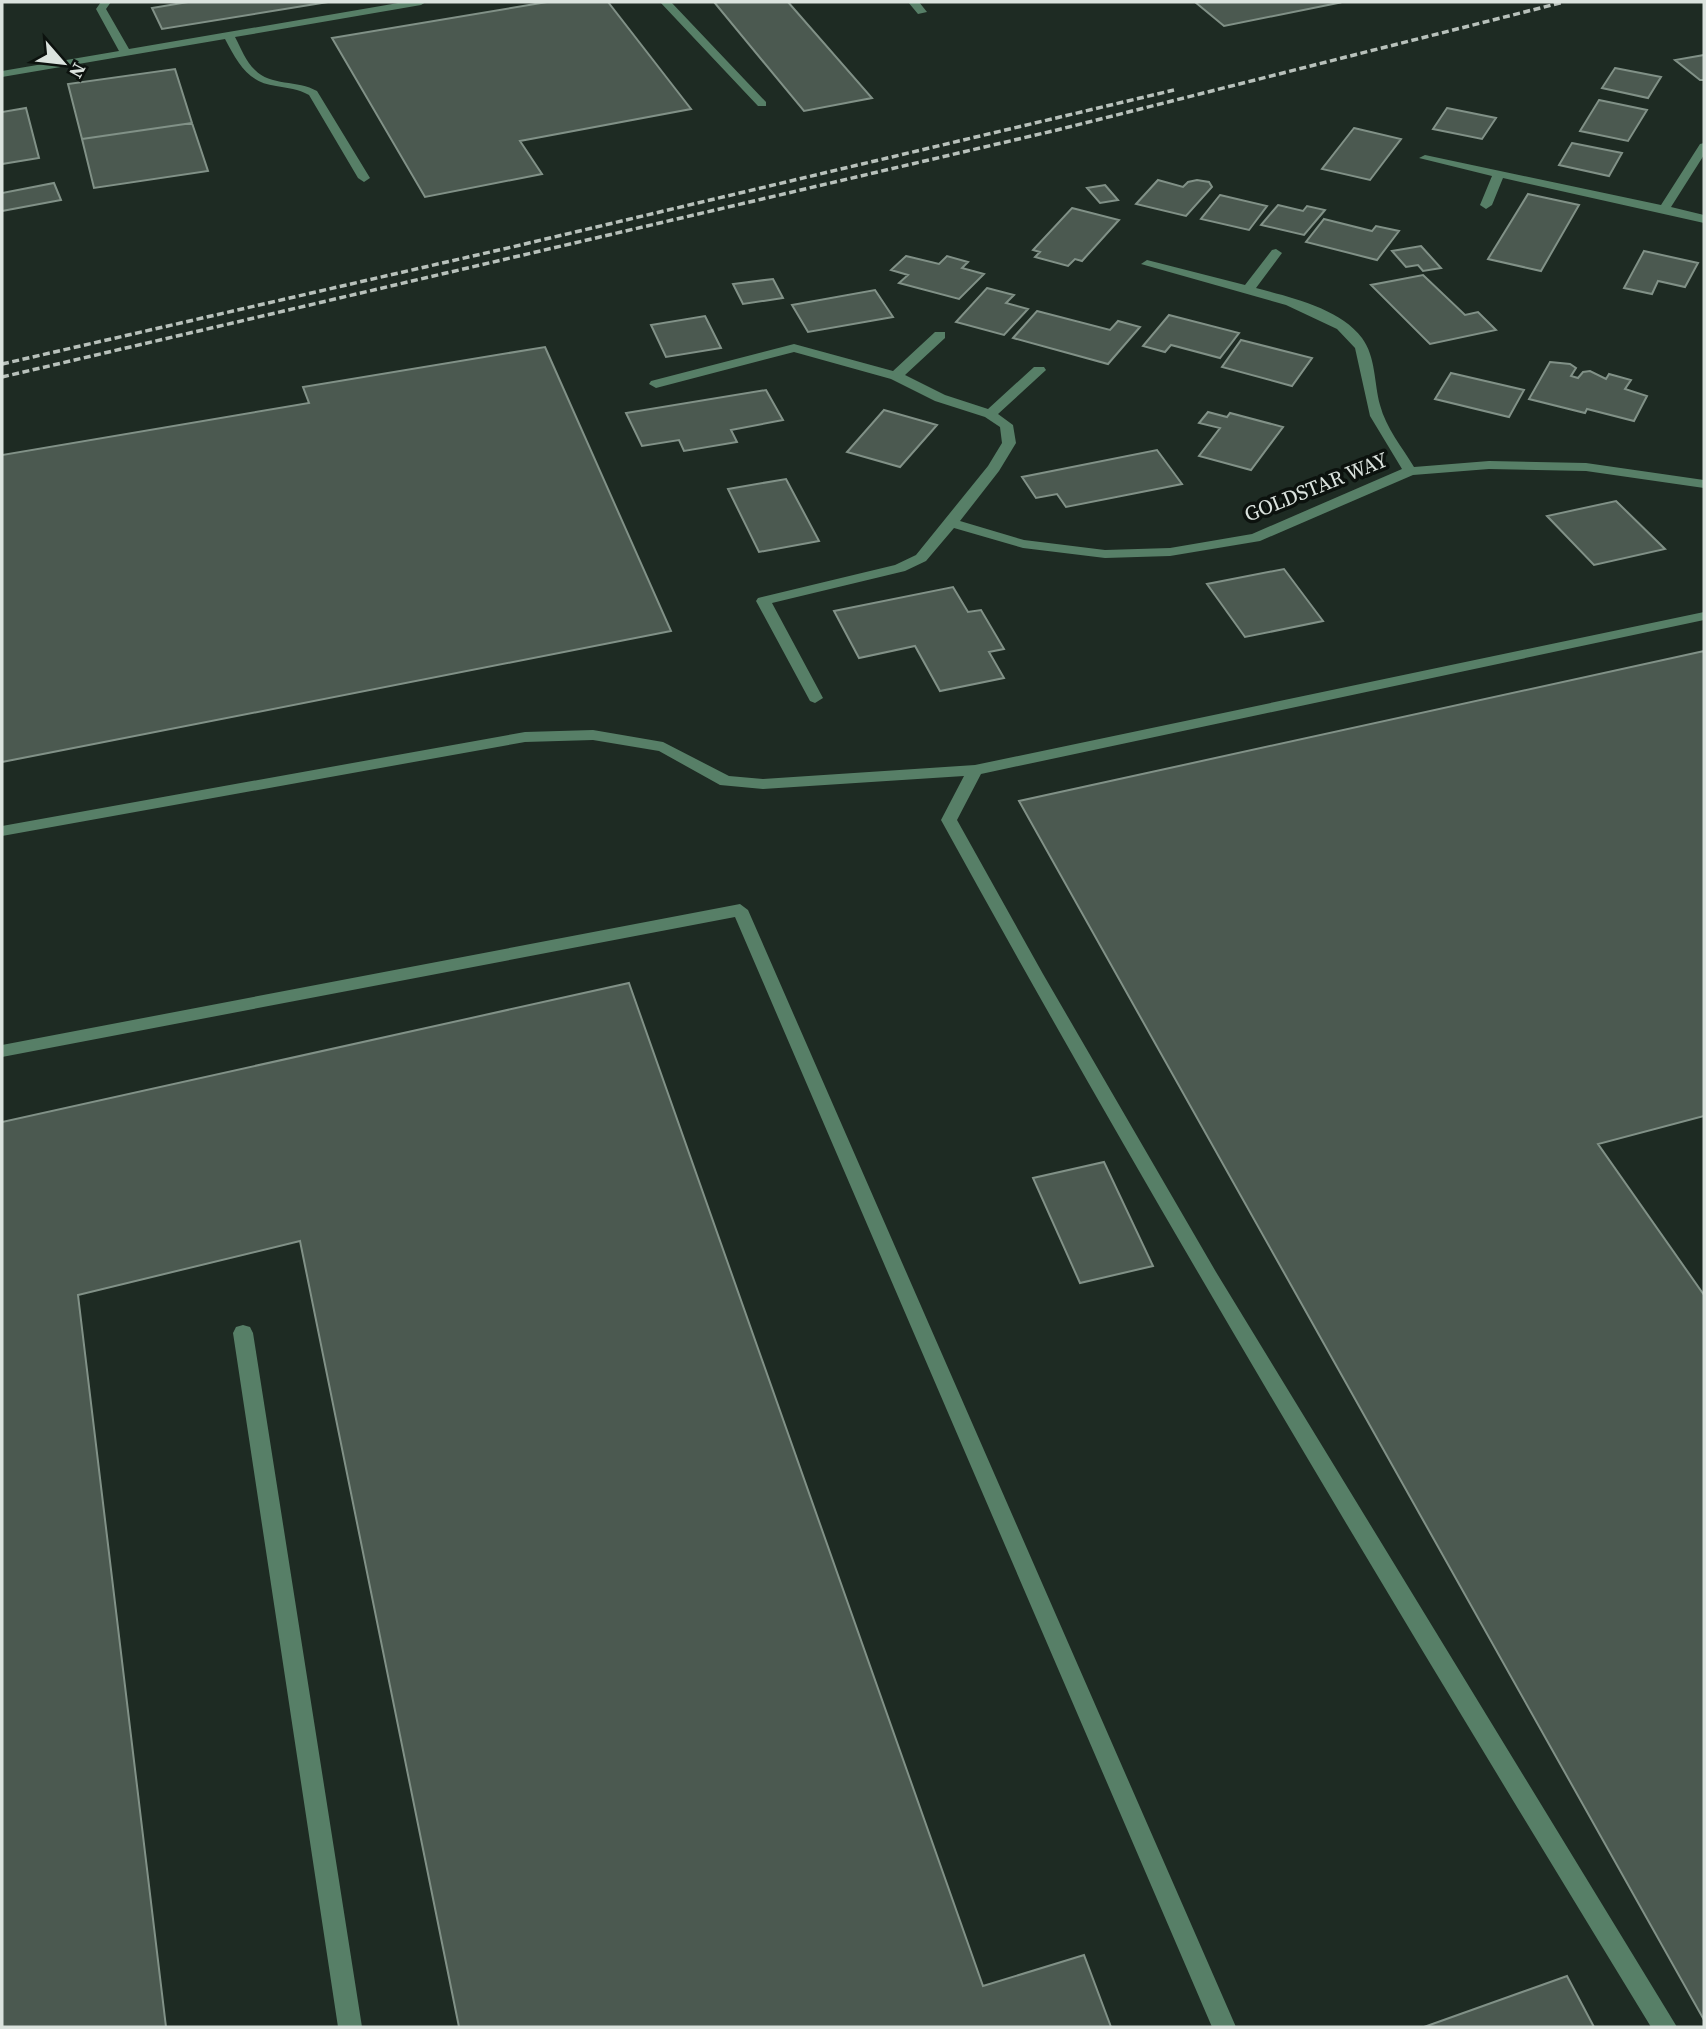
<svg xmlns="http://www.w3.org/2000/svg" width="1706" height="2029" font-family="'Source Serif 4',serif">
  <rect width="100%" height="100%" fill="#1e2b23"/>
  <path fill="#4b5950" stroke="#819187" stroke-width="2" d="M188 2H328L162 29 152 8Z
    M547 2H608L691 109 520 141 542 174 425 197 332 38Z
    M714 2H788L872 98 804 111Z
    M1195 2H1335L1338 3 1224 26Z
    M1704 55V80H1700L1675 60Z
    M1615 68 1661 77 1648 98 1602 88Z
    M175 69 192 123 82 139 68 84Z
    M1599 100 1647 110 1628 141 1580 131Z
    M26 108 39 158 2 164V112Z
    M1447 108 1496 118 1482 139 1433 129Z
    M192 123 208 171 94 188 82 139Z
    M1354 128 1401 139 1370 180 1322 169Z
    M1572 143 1622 153 1609 176 1559 165Z
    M1158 180 1183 187 1188 182 1197 180 1209 182 1212 187 1186 216 1136 204Z
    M54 183 61 200 2 211V193Z
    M1105 185 1118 200 1100 203 1087 188Z
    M1528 194 1579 205 1541 271 1488 259Z
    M1220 195 1267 206 1249 230 1201 219Z
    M1278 205 1303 211 1307 206 1325 210 1304 235 1261 225Z
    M1072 208 1119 220 1082 261 1075 259 1068 266 1035 257 1040 252 1033 250Z
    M1324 219 1372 231 1376 226 1399 231 1377 260 1306 242Z
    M1421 246 1441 268 1423 271 1418 265 1406 267 1392 251Z
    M1644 251 1698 263 1685 287 1658 281 1652 294 1624 288Z
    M906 256 939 264 947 256 968 262 962 268 984 274 959 299 899 283 908 275 891 270Z
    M1423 275 1465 315 1478 312 1496 330 1430 344 1371 285Z
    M773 279 783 298 743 304 733 284Z
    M987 288 1014 295 1006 303 1028 309 1004 335 956 322Z
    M875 290 893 317 808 332 792 305Z
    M1037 311 1110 330 1118 321 1140 327 1108 364 1013 338Z
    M1169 315 1239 333 1220 358 1171 345 1165 352 1143 346Z
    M705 316 721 348 666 357 651 325Z
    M1241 340 1312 358 1292 386 1222 367Z
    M545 347 671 631 2 762V455L309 403 303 387Z
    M1550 362 1570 364 1576 368 1571 376 1578 378 1583 372 1590 371 1606 379 1609 374 1631 380 1625 389 1647 396 1634 421 1587 409 1585 413 1529 399Z
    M1451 373 1524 390 1509 417 1435 399Z
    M766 390 783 420 731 430 737 442 684 451 679 440 642 446 626 413Z
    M884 410 937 425 900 467 847 452Z
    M1208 412 1227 417 1230 413 1283 427 1251 470 1199 456 1220 428 1199 423Z
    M1157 450 1182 484 1066 507 1057 494 1036 498 1022 477Z
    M786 479 819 541 759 552 728 489Z
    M1616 501 1665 549 1594 565 1547 516Z
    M1284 569 1323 621 1245 637 1207 584Z
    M953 587 968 612 981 610 1004 649 989 652 1004 678 940 691 915 646 859 658 834 611Z
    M1704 651V1116L1598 1144 1704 1295V2020L1019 801Z
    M629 983 983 1986 1084 1955 1111 2027H459L300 1241 78 1295 166 2027H2V1122Z
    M1104 1162 1153 1266 1080 1283 1033 1178Z
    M1567 1976 1594 2027H1424Z"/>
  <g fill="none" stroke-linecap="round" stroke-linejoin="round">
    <path fill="#577f67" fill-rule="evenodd" d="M101 2H111L106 9 129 49 404 2H426L421 5 235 37C241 48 246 62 255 70 270 86 298 80 317 91L370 178 364 182 358 178 309 95C298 89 288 88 276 86 247 82 238 63 225 39L2 77V71L119 51 96 9Z
      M660 2H671L766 102V106H758Z
      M908 2H919L927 12 918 14Z
      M1704 143V155L1671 207 1704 215V223L1503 178 1492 205 1486 209 1480 205 1492 176 1419 158 1425 155 1661 205 1700 144Z
      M1276 249 1282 253 1256 288C1289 297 1340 308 1362 338 1376 357 1374 383 1380 405 1386 428 1402 447 1414 467L1489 461 1586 463 1704 480V488L1586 471 1489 469 1413 475 1260 541 1170 556 1105 558 1023 548 954 528 926 561 905 571 772 603 823 698 815 703 810 701 756 601 758 598 895 565 916 555 988 466 1002 443 1000 427 985 417 935 401 891 379 794 352 656 388 649 384 651 381 794 344 893 371 935 332H945V338L905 375 945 395 988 409 1034 367H1044L1046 370 998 414 1013 425 1016 443 999 471 960 521 1024 540 1105 550 1170 548 1252 534 1402 469 1370 416 1355 348 1337 329 1286 305 1141 264 1147 260 1245 285 1272 250Z
      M1704 612V620L981 774 957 820 1043 974 1216 1272 1677 2027H1651C1408 1629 1166 1229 941 820L964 776 763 789 720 785 659 751 593 740 525 742 2 836V826L525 732 593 730 663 742 729 776 763 779 975 765Z
      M740 904 748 910 1236 2027H1212L735 917 2 1057V1045Z
      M243 1325 250 1327 253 1333 362 2027H338L233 1333 236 1327Z"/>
    <path stroke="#b8c1bb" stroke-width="3.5" stroke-dasharray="7 3.5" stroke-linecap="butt" d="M2 364 512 247 1174 90
      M2 377 1057 130 1564 2"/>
  </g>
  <g text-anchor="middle" stroke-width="7" stroke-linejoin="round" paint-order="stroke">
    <g font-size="21" fill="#dbe3de" stroke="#0c120e">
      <text transform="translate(1316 487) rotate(-22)" y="7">GOLDSTAR WAY</text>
    </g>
  </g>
  <rect width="1706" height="2029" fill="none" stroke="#dbe3de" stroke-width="7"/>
  <g transform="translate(63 63) rotate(118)" stroke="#0c120e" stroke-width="5" paint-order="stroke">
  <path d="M0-5L12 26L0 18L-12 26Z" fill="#dbe3de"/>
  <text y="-10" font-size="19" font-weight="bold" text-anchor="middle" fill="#dbe3de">N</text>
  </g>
</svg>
